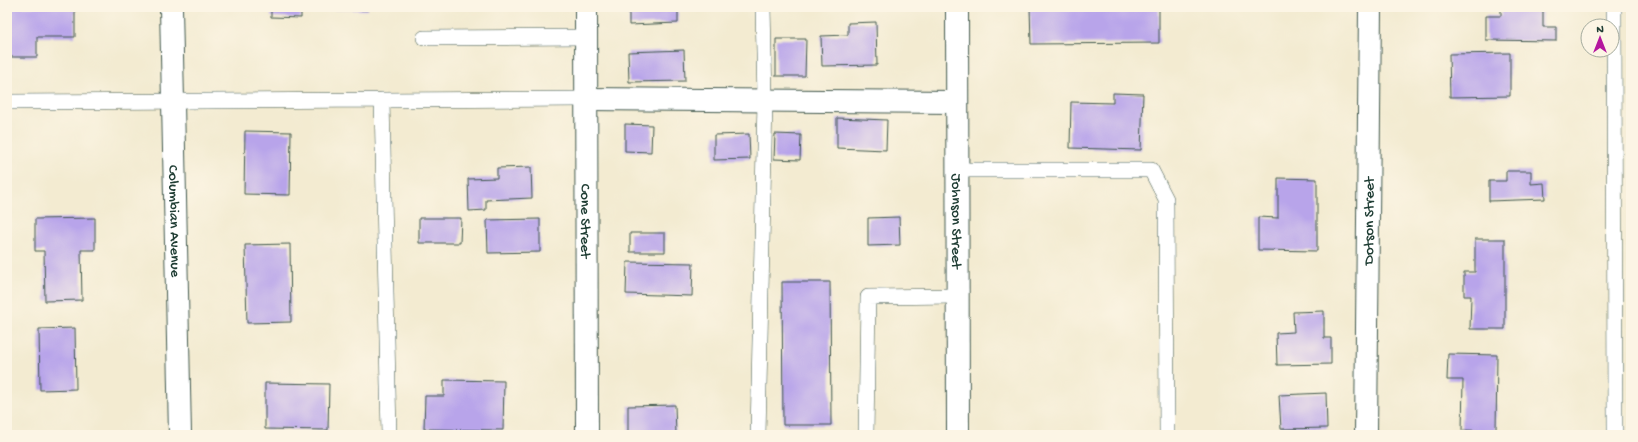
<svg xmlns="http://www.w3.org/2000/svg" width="1638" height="442" font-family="'Gochi Hand',sans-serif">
  <rect width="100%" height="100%" fill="#fcf5e5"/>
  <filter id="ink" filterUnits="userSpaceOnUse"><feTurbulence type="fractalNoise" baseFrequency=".025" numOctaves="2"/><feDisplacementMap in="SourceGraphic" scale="8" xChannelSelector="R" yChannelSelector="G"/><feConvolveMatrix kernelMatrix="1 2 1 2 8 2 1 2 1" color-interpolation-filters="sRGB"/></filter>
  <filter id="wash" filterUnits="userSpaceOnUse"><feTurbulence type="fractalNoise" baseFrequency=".012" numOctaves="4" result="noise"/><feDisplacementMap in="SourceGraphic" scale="16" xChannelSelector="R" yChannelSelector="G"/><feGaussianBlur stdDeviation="0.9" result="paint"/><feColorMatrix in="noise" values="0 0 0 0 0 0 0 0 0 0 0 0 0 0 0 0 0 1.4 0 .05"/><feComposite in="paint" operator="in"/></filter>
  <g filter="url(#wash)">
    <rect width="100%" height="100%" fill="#f3ebd1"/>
    <g id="blocks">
      <path fill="#b8a4ea" d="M7 7H75V37H37V57H7Z
        M271 7H301V18L271 17Z
        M334 7H368V10H334Z
        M629 7H678V23L629 25Z
        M1030 7H1159V43L1031 44Z
        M1501 7H1543V27H1556V41L1486 40V16H1501Z
        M876 22 877 65 822 66 821 36 848 35V23Z
        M776 39H806L805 76H776Z
        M684 50 685 81 629 82 628 52Z
        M1510 53V96L1450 97 1449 54Z
        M1113 93 1143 94 1141 150 1070 148 1071 102 1113 103Z
        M837 118 887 120 886 150 837 148Z
        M625 124 652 125 651 152 625 151Z
        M245 131 291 132 290 195 244 194Z
        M749 134 750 159 714 160V135Z
        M775 134 801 135 800 160 774 159Z
        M531 167 532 198 486 200V210L469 211 468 179 497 178V168Z
        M1506 171H1531V184L1544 183 1545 199 1489 201V181H1506Z
        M1278 178 1317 179V251L1258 250V217L1278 218Z
        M899 217 900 245 868 246V218Z
        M95 218V250H81L82 300 45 301 44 251H35V219Z
        M419 218H461L460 243H419Z
        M540 219V252L488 253 487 220Z
        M630 233H665V252H630Z
        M1475 239H1505V329H1470L1471 296H1464V272H1475Z
        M290 244 291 322 247 323 245 245Z
        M627 262 693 263 692 296 626 294Z
        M782 282H830L831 425H783Z
        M1324 311V338H1331V364L1277 365 1276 333 1294 332 1293 312Z
        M75 328 76 389 40 390 39 329Z
        M1448 354 1497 355 1496 431 1462 430 1463 380H1447Z
        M444 380 504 381 503 430 424 429 425 396H444Z
        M265 383 329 384 328 430 265 429Z
        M1326 393 1327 428 1281 429 1279 395Z
        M675 405 676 435H628V406Z"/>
    </g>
  </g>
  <g filter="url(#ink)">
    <use href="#blocks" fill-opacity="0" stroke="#3f574c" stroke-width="1"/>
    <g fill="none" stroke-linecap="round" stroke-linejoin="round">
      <defs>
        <path id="service" d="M1614 7 1615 435
          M424 38 586 37
          M382 100 389 435
          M7 102 586 99
          M957 170H1151L1166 199 1167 435
          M758 435 765 100 763 7
          M866 435 868 297 958 296"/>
        <g id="minor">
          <path id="s1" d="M171 7 180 435"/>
          <path id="s2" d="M586 7 587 435"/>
          <path d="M586 99 957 102"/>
          <path id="s3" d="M1366 435 1370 7"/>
        </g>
        <g id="secondary">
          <path id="s4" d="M957 7 958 435"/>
        </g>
      </defs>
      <use href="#service" stroke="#3f574c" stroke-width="16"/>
      <use href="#minor" stroke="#3f574c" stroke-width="24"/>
      <use href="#secondary" stroke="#3f574c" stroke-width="24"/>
      <use href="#service" stroke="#fff" stroke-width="15"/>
      <use href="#minor" stroke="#fff" stroke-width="22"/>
      <use href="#secondary" stroke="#fff" stroke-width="22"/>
    </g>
  </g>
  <g text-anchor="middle" stroke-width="3" stroke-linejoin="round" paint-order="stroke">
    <g font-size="15" fill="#1f3d34" stroke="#fcf5e5">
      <text dy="5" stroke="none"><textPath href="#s1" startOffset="214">Columbian Avenue</textPath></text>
      <text dy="5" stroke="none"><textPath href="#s2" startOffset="214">Cone Street</textPath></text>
      <text dy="5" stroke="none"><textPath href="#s4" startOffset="214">Johnson Street</textPath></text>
      <text dy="5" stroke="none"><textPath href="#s3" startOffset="214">Dotson Street</textPath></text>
    </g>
  </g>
  <rect width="1638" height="442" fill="none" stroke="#fcf5e5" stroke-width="24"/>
  <g transform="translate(1600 38)"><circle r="19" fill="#fcf5e5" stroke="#a4ab9e"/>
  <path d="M0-3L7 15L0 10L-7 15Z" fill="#b5179e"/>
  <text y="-6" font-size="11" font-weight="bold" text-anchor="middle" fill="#1f3d34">N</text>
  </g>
</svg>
